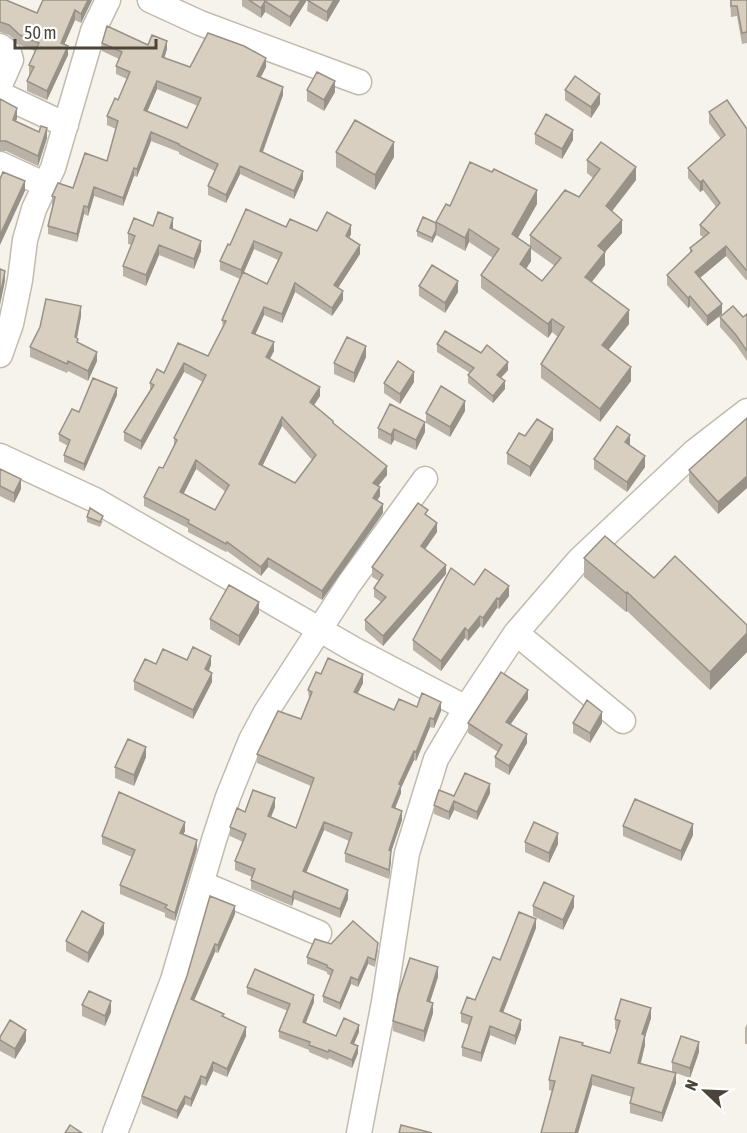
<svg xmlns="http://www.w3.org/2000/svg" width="747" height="1133" font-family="'Asap Condensed',sans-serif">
  <rect width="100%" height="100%" fill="#f6f3ec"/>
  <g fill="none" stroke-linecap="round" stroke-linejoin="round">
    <defs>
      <path id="minor" d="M150 0 200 23 359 82
        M0 46 9 53 11 60 0 85
        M0 94 66 125
        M0 164 46 185
        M0 355 11 324 20 280 25 240 34 209 53 168 93 31 108 0
        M0 456 95 500 355 650 466 708
        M516 633 623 721
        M203 884 319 933
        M115 1133 173 980 214 840 228 797 251 740 266 712 349 584 425 479
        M359 1133 384 1002 407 853 436 759 466 708 516 633 579 560 694 452 747 411"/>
    </defs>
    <use href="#minor" stroke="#c2bbae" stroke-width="27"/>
    <use href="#minor" stroke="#fff" stroke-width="24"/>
  </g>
  <path fill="#bab2a6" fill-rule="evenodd" d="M0 0 37 13 43 0H92L81 23 75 20 64 44 68 55 47 100 27 91V81L30 75H29V65L35 51 20 45 9 35 0 32Z
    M242 0H307L290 27 265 12 261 18 242 6Z
    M308 0H340L327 22 307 11Z
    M730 0H747V43L742 44 737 16 731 17Z
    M102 43 148 45 167 49 164 58 190 67H266L260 78 283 95 263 152 303 179 294 199 240 174 226 203 208 195V186L215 171 179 154V152L151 141 137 177 134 176 123 206 94 196 88 216 84 214 77 242 48 234V226L53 205H52V196L73 188 107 161 116 129 107 125V116L118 100 127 79 116 74V66L119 59 102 51ZM157 89 198 106 187 128 147 112Z
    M307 90 335 92 324 111 307 101Z
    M565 90 600 104 591 118 565 100Z
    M0 99 17 118 16 121 47 138 38 166 6 151H0Z
    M709 112 747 129V280H746L726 256 700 278 722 314 707 326 690 306 688 308 667 285V275L690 253V248L703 237 700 235V225L716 207 703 190 700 192 688 178V168L721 139 709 123Z
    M535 134 573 140 562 159 535 144Z
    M336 152 394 157 375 190 336 167Z
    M587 160 636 180 612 211 622 233 605 252V265L592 282 629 324 608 350 631 381 600 422 541 378V364L558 337 552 332 548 338 481 288V275L493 258 469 242 465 251 436 235 432 243 417 236V231L436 223 537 204 518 238 530 246V235L579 197 593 178 587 173ZM531 249 555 266 542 281 526 269 531 261Z
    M153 226 173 228V230L201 251 194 269 159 255 146 286 123 276V266L132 245 128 244V233Z
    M286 227 351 234 349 238 360 254 338 288 343 300 332 316 295 292 282 323 264 315 255 334 274 351 270 359 320 396 314 405 387 475 378 486 380 496 377 500 383 513 322 600 268 567 261 576 227 551 226 552 188 532V528L144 506V497L163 468 174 446V438L203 382 184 372 141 450 124 441V432L150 390V383L164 373 178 343 208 356 223 329 222 320 240 279 220 270V261L230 245ZM254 249 278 260 267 284 244 272ZM282 426 312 460 295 483 262 466ZM196 469 226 492 215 510 183 494Z
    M419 286 458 292 445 313 419 296Z
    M747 314V361L736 345 720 327V317H743Z
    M81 316 77 338 78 343 97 361 88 381 68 371 67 373 30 357V347Z
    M437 344 508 370 501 378 505 389 493 403 468 383V375L470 373 437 352Z
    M366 357 354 383 334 374V363Z
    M414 382 400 404 384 393V383Z
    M117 395 84 471 64 462V455L68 446 59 441V434L79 412Z
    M465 411 450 437 426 423V413Z
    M747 418V488L718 514 689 482V470Z
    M378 428 425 432 416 450 394 440 391 445 378 438Z
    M525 436 553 440 530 477 507 464V453Z
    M630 446 645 467 627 492 594 469V459Z
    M0 469 21 489 14 503 0 496Z
    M87 517 103 521 100 527 87 522Z
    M437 532 425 549 446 574 383 646 365 630V620L381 602 374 597V588L379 581 372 577V567Z
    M584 558 747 625V652L710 690 627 611 626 612 584 577Z
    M474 585 509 596 499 609 497 608 483 628 480 626 468 641 465 638 441 671 413 650V640Z
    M259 613 239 646 210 629V619Z
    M187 660 211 665 209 671 212 682 193 719 134 690V681L156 664Z
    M321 674 363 683 357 694 394 710 417 707 441 711 434 728 430 727 416 761 414 760 401 788V793L395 808 402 820 391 852V860L389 879 345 862V853L349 841 324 830 306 873 348 899 340 918 294 899 292 906 251 889V880L252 877 235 870V861L243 842 230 836V827L245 812 275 807 271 817 296 828 311 786 257 763V754L301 719 309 699 308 690Z
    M528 699 511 724 527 743 509 775 495 767V757L498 752 468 733V723Z
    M573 723H602L590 743 573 733Z
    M146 757 134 786 115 778V767Z
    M490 793 477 820 454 810 449 820 434 814V805L454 796Z
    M623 826 693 835 681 861 623 836Z
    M185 831 183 834 197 849 175 921 165 917V913L120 894V885L132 857 102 844V836Z
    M525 842 558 844 549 863 525 852Z
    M533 906 574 907 563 930 533 916Z
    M235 914 218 953 215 952 194 1001 224 1017 246 1036 227 1077 213 1071 206 1086 201 1084 191 1107 185 1104 177 1119 142 1104V1096L187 976Z
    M536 928 503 1013 521 1029 515 1045 490 1035 481 1062 462 1056V1047L469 1025 461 1022V1013L475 1000 500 960Z
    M104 934 88 963 66 951V941Z
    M331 944 378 950 375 967 368 964 358 987 351 984 340 1010 323 1002V996L331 976 327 974V972L307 964V957Z
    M438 977 430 1002 433 1013 424 1042 393 1031V1021Z
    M247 987 314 1002 306 1023 336 1036 359 1032 354 1044 358 1053 352 1068 329 1058 328 1060 309 1052V1050L279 1038V1031L288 1011 247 994Z
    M82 1005 111 1012 105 1026 82 1016Z
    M651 1018 645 1037V1045L641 1063 672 1072V1062L699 1052 690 1078 676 1073V1083L662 1122 630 1113V1103L632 1097 592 1085 578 1133H541L552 1091 549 1090V1080L583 1046 610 1053 617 1030 615 1029V1019Z
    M747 1024V1044H745V1028Z
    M0 1037 26 1041 15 1059 0 1051Z"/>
  <path fill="#979187" d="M88 0H92L81 23V14Z
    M301 0H307L290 27V17Z
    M334 0H340L327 22V12Z
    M265 1V12L261 18V8Z
    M75 10V20L61 52V43Z
    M167 41V49L162 66V57Z
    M68 46V55L47 100V91Z
    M266 58V67L257 85V76Z
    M157 81V89L144 119V110Z
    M335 81V92L324 111V100Z
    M283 87V95L260 159V151Z
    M600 94V104L591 118V107Z
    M17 108V118L13 130V120Z
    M47 128V138L38 166V156Z
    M573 130V140L562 159V149Z
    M151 132V141L137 177V169Z
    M394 142V157L375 190V175Z
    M240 166V174L226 203V195Z
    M636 167V180L606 219V206Z
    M134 168V176L123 206V198Z
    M303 171V179L294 199V191Z
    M703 180V190L700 192V182Z
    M25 181V191L0 245V235Z
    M94 187V196L88 216V207Z
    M537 190V204L512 248V234Z
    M84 206V214L77 242V234Z
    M173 218V228L170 239V228Z
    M622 220V233L598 260V246Z
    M351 225V234L346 245V236Z
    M469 229V242L465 251V238Z
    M436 230V235L432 243V238Z
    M201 241V251L194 269V259Z
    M254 241V249L241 279V270Z
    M159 245V255L146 286V275Z
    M360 245V254L334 294V285Z
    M726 246V256L695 282V272Z
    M531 247V261L520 278V264Z
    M605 252V265L585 290V277Z
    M5 271V281L0 305V296Z
    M458 281V292L445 313V303Z
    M295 283V292L282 323V314Z
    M343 291V300L332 316V308Z
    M690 296V306L688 308V298Z
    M722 304V314L707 326V316Z
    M81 306V316L75 347V337Z
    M264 307V315L252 342V333Z
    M629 310V324L602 358V345Z
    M552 319V332L548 338V324Z
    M274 342V351L266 366V357Z
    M366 346V357L354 383V373Z
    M97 352V361L88 381V371Z
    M508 362V370L497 382V375Z
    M184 363V372L141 450V441Z
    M631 367V381L600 422V409Z
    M414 372V382L400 404V394Z
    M505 381V389L493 403V396Z
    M320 387V396L310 411V402Z
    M117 388V395L84 471V464Z
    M465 401V411L450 437V427Z
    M282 417V426L259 473V464Z
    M425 422V432L416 450V440Z
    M394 429V440L391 445V435Z
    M553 429V440L530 477V467Z
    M630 435V445L625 453V442Z
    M645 456V467L627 492V482Z
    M196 460V469L180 501V492Z
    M387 466V475L373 492V483Z
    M747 476V488L718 514V502Z
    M21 479V489L14 503V493Z
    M380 487V496L373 507V498Z
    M383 504V513L322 600V591Z
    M437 523V532L421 555V546Z
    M268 558V567L261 576V567Z
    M446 565V574L383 646V636Z
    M509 586V596L499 609V599Z
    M627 592V611L626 612V593Z
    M497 598V608L483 628V618Z
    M259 602V613L239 646V636Z
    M480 616V626L468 641V631Z
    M465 628V638L441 671V661Z
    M747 633V652L710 690V672Z
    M211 656V665L205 678V669Z
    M212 673V682L193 719V710Z
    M363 674V683L354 701V692Z
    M528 690V699L506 731V722Z
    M441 702V711L434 728V719Z
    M602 712V723L590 743V733Z
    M430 718V727L416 761V752Z
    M527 734V743L509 775V766Z
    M146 747V757L134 786V775Z
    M414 751V760L401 788V793L392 816V807L399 784Z
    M490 784V793L477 820V812Z
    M275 798V807L268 824V816Z
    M454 801V810L449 820V812Z
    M402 811V820L391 852V860L389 879V850Z
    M185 822V831L180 842V833Z
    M324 822V830L303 880V871Z
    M693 824V835L681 861V851Z
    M558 833V844L549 863V853Z
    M197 840V849L175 921V913Z
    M348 890V899L340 918V909Z
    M294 891V899L292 906V897Z
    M574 896V907L563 930V920Z
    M235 906V914L218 953V945Z
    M536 919V928L500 1020V1011Z
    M104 923V934L88 963V953Z
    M215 944V952L191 1007V999Z
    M368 957V964L358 987V980Z
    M438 967V977L427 1011V1001Z
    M351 977V984L340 1010V1003Z
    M314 995V1002L303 1029V1022Z
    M111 1001V1012L105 1026V1016Z
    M433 1003V1013L424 1042V1031Z
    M651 1008V1018L645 1037V1045L638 1073V1063L642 1034Z
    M521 1020V1029L515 1045V1036Z
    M359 1025V1032L351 1050V1043Z
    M490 1026V1035L481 1062V1053Z
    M246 1027V1036L227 1077V1069Z
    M26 1030V1041L15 1059V1049Z
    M699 1042V1052L690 1078V1068Z
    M358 1046V1053L352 1068V1060Z
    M213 1062V1071L206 1086V1078Z
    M676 1073V1083L662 1122V1113Z
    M592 1075V1085L578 1133H575Z
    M201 1076V1084L191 1107V1099Z
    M185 1096V1104L177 1119V1111Z"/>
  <path fill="#d8cfc1" stroke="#979187" stroke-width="1.5" fill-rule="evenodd" d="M0 0H6L37 13 43 0H88L81 14 75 10 61 43 68 46 47 91 27 81 34 67 29 65 39 43 20 35 9 25 0 22Z
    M249 0H301L290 17 265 1 261 8Z
    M307 0H334L327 12Z
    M731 0H747V32L742 33 737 6H731Z
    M107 26 148 45 152 35 167 41 162 57 190 67 208 33 244 46 266 58 257 76 283 87 260 151 303 171 294 191 240 166 226 195 208 186 218 164 179 145V144L151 132 137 169 134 168 123 198 94 187 88 207 84 206 77 234 48 226 55 197 52 196 57 185 58 183 73 188 85 153 107 161 118 121 107 116 115 98 118 100 130 72 116 66 122 52 102 43ZM157 81 201 98 187 128 144 110Z
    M317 72 335 81 324 100 307 90Z
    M575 76 600 94 591 107 565 90Z
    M0 99 17 108 13 120 39 132 41 126 47 128 38 156 6 141H0Z
    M727 100 747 129V269L746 270 726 246 695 272 722 304 707 316 690 296 688 298 667 275 692 251 690 248 709 233 700 225 720 203 703 180 700 182 688 168 725 135 709 112Z
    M546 114 573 130 562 149 535 134Z
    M355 120 394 142 375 175 336 152Z
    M601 142 636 167 606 206 622 220 598 246 605 252 585 277 629 310 602 345 631 367 600 409 541 364 564 327 552 319 548 324 481 275 499 249 469 229 465 238 436 222 446 204 450 206 470 162 492 172 494 169 537 190 512 234 531 247 520 264 542 281 561 258 530 235 565 190 579 197 600 169 587 160Z
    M3 172 25 181 0 235V179Z
    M246 209 286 227 290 219 317 231 327 212 351 225 346 236 360 245 334 285 343 291 332 308 295 283 282 314 264 307 252 333 274 342 266 357 320 387 310 402 333 421V423L387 466 373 483 380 487 373 498 383 504 322 591 268 558 261 567 227 542 226 544 188 523 189 520 144 497 159 467 163 468 177 440 174 438 206 375 184 363 141 441 124 432 154 385 150 383 157 369 164 373 178 343 208 356 226 321 222 320 243 272 267 284 282 253 254 241 241 270 220 261 228 244 230 245ZM282 417 316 455 295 483 259 464ZM196 460 229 485 215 510 180 492Z
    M158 212 173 218 170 228 201 241 194 259 159 245 146 275 123 266 135 236 128 233 134 218 153 226Z
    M423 217 436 223V230L432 238 417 231Z
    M432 265 458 281 445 303 419 286Z
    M0 269 5 271 0 296Z
    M46 299 81 306 75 337 78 339 77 342 97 352 88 371 68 361 67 364 30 347 40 327Z
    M733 306 743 317 747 314V351L736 335 720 317Z
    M445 331 481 353 487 345 508 362 497 375 505 381 493 396 468 375 474 368 437 344Z
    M347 337 366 346 354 373 334 363Z
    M398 361 414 372 400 394 384 383Z
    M93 378 117 388 84 464 64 455 70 440 59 434 72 409 79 412Z
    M441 386 465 401 450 427 426 413Z
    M390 404 425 422 416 440 394 429 391 435 378 428Z
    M747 418V476L718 502 689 470Z
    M537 419 553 429 530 467 507 453 519 433 525 436Z
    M617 426 630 435 625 442 645 456 627 482 594 459Z
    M0 469 21 479 14 493 0 486Z
    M418 503 428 510 425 514 437 523 421 546 446 565 383 636 365 620 386 597 374 588 383 575 372 567Z
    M90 508 103 516 100 522 87 517Z
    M605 536 654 578 675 556 747 625V633L710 672 627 592 626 593 584 558Z
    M451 568 474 585 485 569 509 586 499 599 497 598 483 618 480 616 468 631 465 628 441 661 413 640Z
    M229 585 259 602 239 636 210 619Z
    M193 647 211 656 205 669 212 673 193 710 134 681 145 659 156 664 163 649 187 660Z
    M328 658 363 674 354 692 394 710 399 699 417 707 422 693 441 702 434 719 430 718 416 752 414 751 399 784 401 785 392 807 402 811 389 850 391 851 389 870 345 853 352 833 324 822 303 871 348 890 340 909 294 891 292 897 251 880 255 869 235 861 246 834 230 827 237 808 245 812 253 790 275 798 268 816 296 828 314 778 257 754 278 711 301 719 312 692 308 690 316 672 321 674Z
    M501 672 528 690 506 722 527 734 509 766 495 757 502 745 468 723Z
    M587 700 602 712 590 733 573 723Z
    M128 739 146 747 134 775 115 767Z
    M465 773 490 784 477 812 454 801 449 812 434 805 439 790 454 796Z
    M119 792 185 822 180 833 197 840 175 913 165 908 167 905 120 885 135 850 102 836Z
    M635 799 693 824 681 851 623 826Z
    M534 822 558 833 549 853 525 842Z
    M544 882 574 896 563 920 533 906Z
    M210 896 235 906 218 945 215 944 191 999 224 1014 222 1016 246 1027 227 1069 213 1062 206 1078 201 1076 191 1099 185 1096 177 1111 142 1096 187 976Z
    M82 911 104 923 88 953 66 941Z
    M519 912 536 919 500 1011 521 1020 515 1036 490 1026 481 1053 462 1047 472 1017 461 1013 467 997 475 1000 493 957 500 960Z
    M353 921 378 943 375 960 368 957 358 980 351 977 340 1003 323 996 333 970 327 967V965L307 957 315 939 331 944Z
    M410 958 438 967 427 1001 433 1003 424 1031 393 1021 398 995Z
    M255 969 314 995 303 1022 336 1036 344 1018 359 1025 351 1043 358 1046 352 1060 329 1050 328 1052 309 1045 310 1042 279 1031 290 1004 247 987Z
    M89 991 111 1001 105 1016 82 1005Z
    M621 999 651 1008 642 1034 645 1035 638 1063 676 1073 662 1113 630 1103 634 1088 592 1075 575 1133H541L555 1081 549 1080 560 1037 583 1043 582 1045 610 1053 620 1021 615 1019Z
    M10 1020 26 1030 15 1049 0 1040V1037Z
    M681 1036 699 1042 690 1068 672 1062Z
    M70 1125 82 1133H65Z
    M401 1125 432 1133H399Z"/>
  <g transform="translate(705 1091) rotate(293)" stroke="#ffffff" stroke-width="4.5" paint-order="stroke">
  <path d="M0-4.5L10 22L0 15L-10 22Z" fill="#4b4439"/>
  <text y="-9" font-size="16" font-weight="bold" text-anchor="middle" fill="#4b4439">N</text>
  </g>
  <path d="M15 39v9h141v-9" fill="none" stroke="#4b4439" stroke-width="3"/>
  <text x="24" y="39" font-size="18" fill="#4b4439" stroke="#ffffff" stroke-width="4.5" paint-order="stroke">50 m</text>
</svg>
